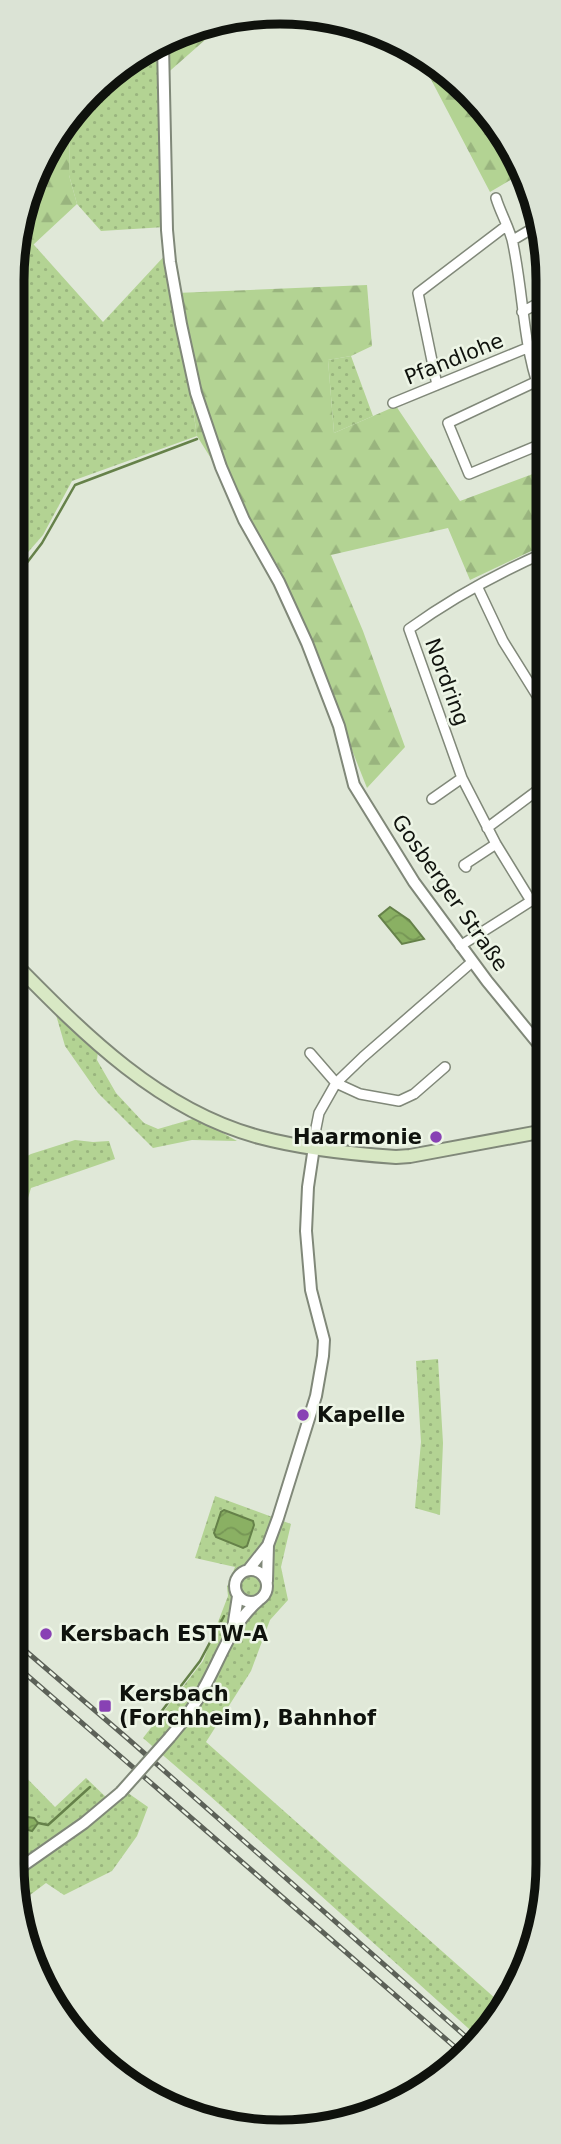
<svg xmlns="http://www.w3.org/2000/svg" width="561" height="2144" font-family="'DejaVu Sans',sans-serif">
  <defs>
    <pattern id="grass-dots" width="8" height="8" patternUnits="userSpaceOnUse" patternTransform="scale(1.75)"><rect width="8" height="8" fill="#b3d393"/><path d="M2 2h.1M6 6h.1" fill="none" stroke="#99b47e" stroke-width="1.8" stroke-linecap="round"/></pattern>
    <pattern id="forest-firs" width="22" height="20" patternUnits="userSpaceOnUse" patternTransform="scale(1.75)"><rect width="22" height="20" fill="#b3d393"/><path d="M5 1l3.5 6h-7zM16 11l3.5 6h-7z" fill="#99b47e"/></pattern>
    <pattern id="water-waves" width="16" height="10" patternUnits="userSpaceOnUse" patternTransform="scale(1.75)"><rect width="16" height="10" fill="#8ab063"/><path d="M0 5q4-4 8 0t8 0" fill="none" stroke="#769655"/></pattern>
  </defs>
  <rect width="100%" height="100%" fill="#e0e8d8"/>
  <path fill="url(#grass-dots)" d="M160 46 165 227 101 231 77 204 69 175 70 119 131 58Z
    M18 227 103 322 169 251 197 436 72 481 43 535 23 558 16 569Z
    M546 338V373L541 377 534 345Z
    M351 356 373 416 334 433 328 360Z
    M54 1008 98 1051 97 1060 116 1093 144 1123 158 1129 196 1118 237 1141 192 1140 153 1148 98 1093 65 1046Z
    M75 1140 93 1142 109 1141 115 1159 31 1188 22 1218 14 1213V1163L31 1154Z
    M438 1359 443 1443 440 1515 415 1508 421 1442 416 1361Z
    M215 1496 291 1524 281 1567 288 1600 270 1620 251 1671 206 1742 505 2007 478 2037 209 1795 143 1738 203 1661 228 1596 227 1587 235 1567 195 1558Z
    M13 1764 55 1807 86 1778 109 1800 128 1793 148 1807 137 1836 112 1871 64 1895 46 1883 26 1898 19 1896 12 1863Z"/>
  <path fill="url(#forest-firs)" d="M228 17H231L163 77 160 46Z
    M415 49 482 103 521 162 524 172 490 192Z
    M70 119 69 175 77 204 33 245 18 227 57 132Z
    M367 285 372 346 351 356 328 360 334 433 396 406 460 501 546 469V544L470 580 448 528 331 555 363 631 405 747 367 788 281 571 197 436 176 293Z"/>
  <path fill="url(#water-waves)" stroke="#658149" stroke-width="2" d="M390 907 409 920 424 939 402 944 379 916Z
    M224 1510 253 1521 254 1525 247 1546 243 1548 216 1537 214 1533 221 1512Z
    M21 1816 34 1818 38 1823 32 1831 21 1828 18 1821Z"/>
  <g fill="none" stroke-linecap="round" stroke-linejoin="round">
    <path stroke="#658149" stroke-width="2.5" d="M16 577 42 543 75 485 197 439
      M161 1712 200 1661 224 1616
      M38 1823 48 1825 90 1787"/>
    <defs>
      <path id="minor" d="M496 198C500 212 511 231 513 244 525 302 522 351 546 408
        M513 240 540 224
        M522 312 546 299
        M437 385 418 293 506 226
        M393 403 527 348
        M546 442 469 474 448 423 546 377
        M477 586 503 641 546 710
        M432 799 462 778
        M487 828 546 784
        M466 867 464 865 496 844
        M531 901 545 891
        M460 946 531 901 496 844 462 778 409 629C452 598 498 573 546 552
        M310 1053 336 1083 360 1094 399 1101 414 1094 445 1067
        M314 1147 316 1128 319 1113 336 1083 363 1057 472 962
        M12 1855 20 1868"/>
      <path id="tertiary" d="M163 45 167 230 170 262 181 324 196 393 221 467 244 520 279 582 307 643 339 726 354 785 414 882 487 981 545 1052
        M249 1569 268 1545 278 1518 316 1396 323 1356 324 1340 311 1290 306 1231 308 1187 314 1147
        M235 1586a16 16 0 1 1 32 0a16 16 0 1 1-32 0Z
        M267 1581 268 1545
        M233 1628 238 1596
        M170 1737C183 1722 195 1705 204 1688 221 1658 231 1624 258 1601
        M14 1872 84 1823 121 1792"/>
      <path id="secondary" d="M15 964C85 1035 159 1110 259 1137 300 1148 353 1154 396 1157L410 1156 545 1131"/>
    </defs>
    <use href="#minor" stroke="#808879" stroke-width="12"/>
    <use href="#tertiary" stroke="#808879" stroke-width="14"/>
    <use href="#secondary" stroke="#808879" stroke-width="16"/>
    <use href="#minor" stroke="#fff" stroke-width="9"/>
    <use href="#tertiary" stroke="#fff" stroke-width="10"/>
    <use href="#secondary" stroke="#d8e8c4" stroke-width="12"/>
    <defs>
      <path id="rail" d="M13 1640 127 1738 473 2043
        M13 1663 463 2054"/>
    </defs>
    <use href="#rail" stroke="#5c6158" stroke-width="5"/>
    <use href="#rail" stroke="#edf5e6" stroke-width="2.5" stroke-dasharray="8" stroke-linecap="butt"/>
    <defs>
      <path id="tertiary-bridge" d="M121 1792 170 1737"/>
    </defs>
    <use href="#tertiary-bridge" stroke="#808879" stroke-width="14" stroke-linecap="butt"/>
    <use href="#tertiary-bridge" stroke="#fff" stroke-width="10"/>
  </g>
  <g fill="#8841b4" stroke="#edf5e6" stroke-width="2.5">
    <circle cx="436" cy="1137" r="7"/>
    <circle cx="303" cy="1415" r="7"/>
    <circle cx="46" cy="1634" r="7"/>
    <rect x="98" y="1699" width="14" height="14" rx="3.5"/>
  </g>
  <g text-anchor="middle" stroke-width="5" stroke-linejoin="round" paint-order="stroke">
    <g font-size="21" fill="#0f120d" stroke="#edf5e6">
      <text transform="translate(454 359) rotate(-22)" y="7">Pfandlohe</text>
      <text transform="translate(447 682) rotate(70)" y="7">Nordring</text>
      <text transform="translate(450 893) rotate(55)" y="7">Gosberger Straße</text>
    </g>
    <g font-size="21" font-weight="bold" fill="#0f120d" stroke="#edf5e6" text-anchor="start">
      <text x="422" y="1144" text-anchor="end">Haarmonie</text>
      <text x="317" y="1422">Kapelle</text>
      <text x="60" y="1641">Kersbach ESTW-A</text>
      <text x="119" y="1701">Kersbach<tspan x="119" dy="24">(Forchheim), Bahnhof</tspan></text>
    </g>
  </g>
  <path d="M0 0H561V2144H0ZM280 24H280A256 256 0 0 1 536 280V1864A256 256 0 0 1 280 2120H280A256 256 0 0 1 24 1864V280A256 256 0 0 1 280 24Z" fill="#dbe3d5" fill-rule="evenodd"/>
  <path fill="none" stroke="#0f120d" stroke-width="9" d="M280 24H280A256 256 0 0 1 536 280V1864A256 256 0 0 1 280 2120H280A256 256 0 0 1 24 1864V280A256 256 0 0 1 280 24Z"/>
</svg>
